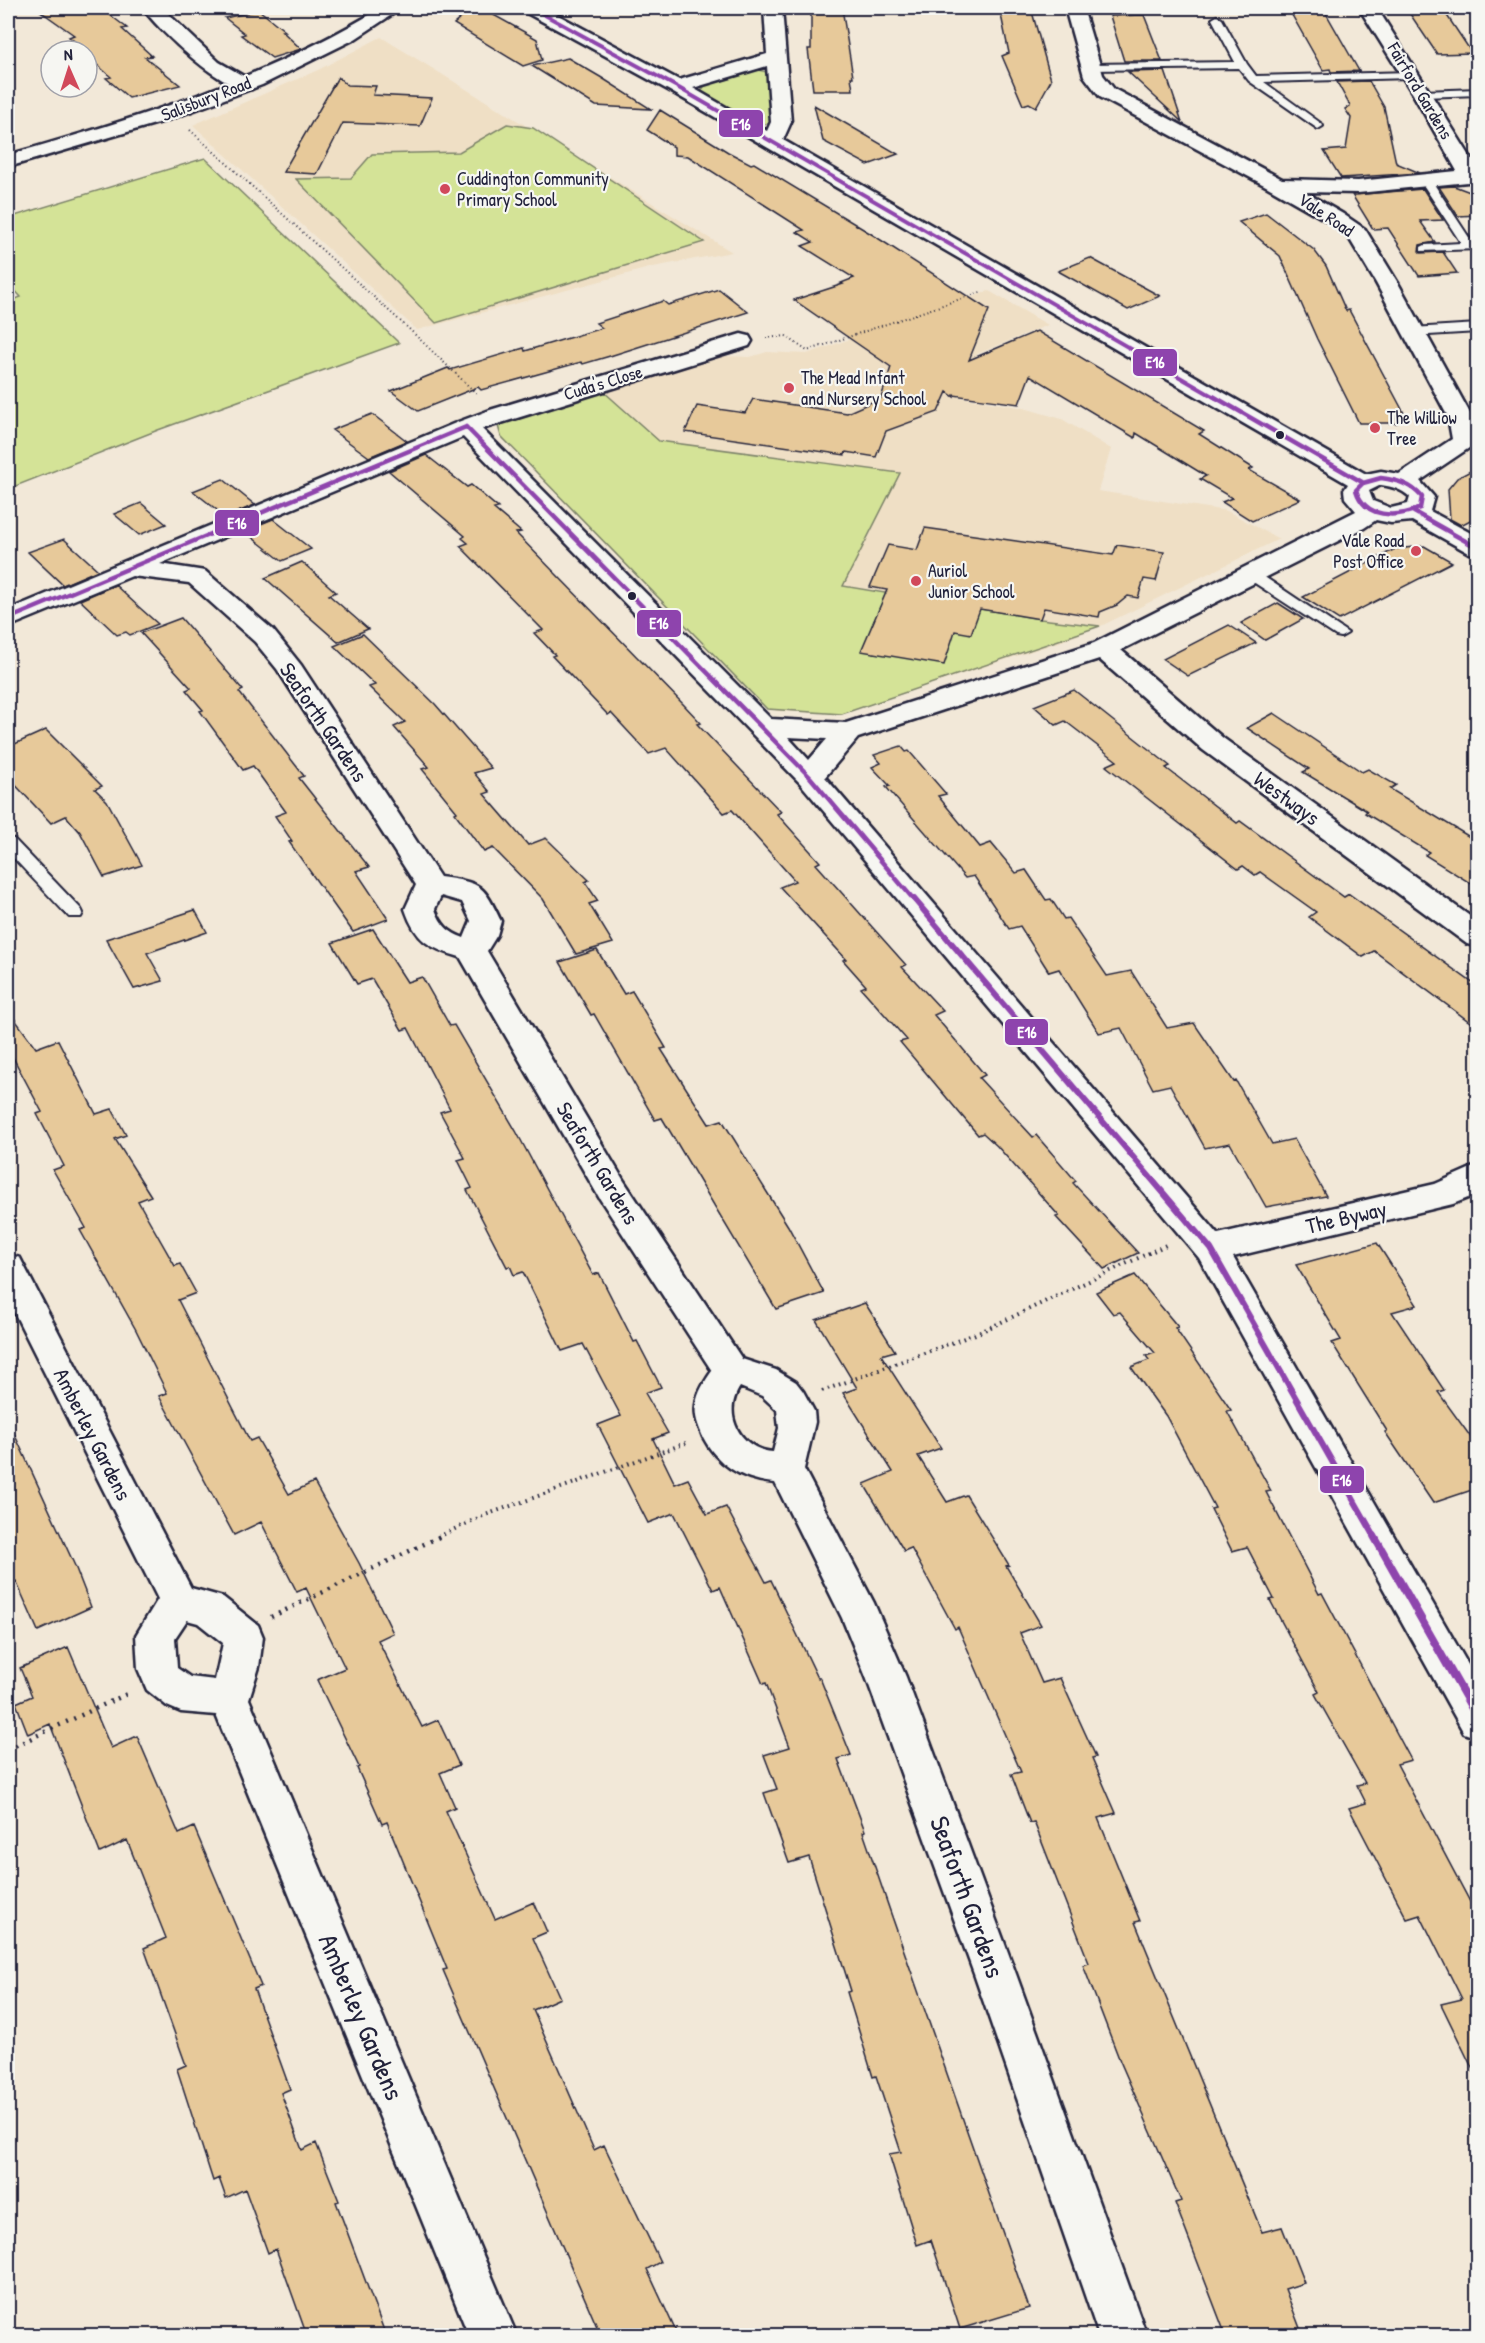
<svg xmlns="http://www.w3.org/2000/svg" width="1485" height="2343" font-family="'Patrick Hand',sans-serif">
  <rect width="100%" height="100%" fill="#f2e8d8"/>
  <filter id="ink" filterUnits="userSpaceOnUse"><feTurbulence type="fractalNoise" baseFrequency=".0167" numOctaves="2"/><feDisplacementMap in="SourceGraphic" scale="12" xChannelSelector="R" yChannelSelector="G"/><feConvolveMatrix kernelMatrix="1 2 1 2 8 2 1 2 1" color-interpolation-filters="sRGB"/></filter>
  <g filter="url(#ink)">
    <path fill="#efdfc5" d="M381 37 732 252 653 267 417 330 193 125 318 70Z
      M989 291 1048 325 977 354 960 397 1024 408 1062 419 1111 449 1098 491 1227 511 1279 539 1103 625 1062 641 842 714 777 711 761 705 499 435 498 426 507 419 724 356 750 357 767 352 807 354Z"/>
    <path fill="#d4e397" stroke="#7b8269" stroke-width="1.5" d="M754 69 767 72 771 123 756 126 700 93 705 85Z
      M507 124 533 128 704 242 436 323 296 179 351 178 372 154 459 152Z
      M205 158 399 343 158 430 8 489V302L21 297 8 283V218Z
      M603 391 659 441 900 473 843 586 1040 619 1100 626 842 714 767 709 501 436 498 426 507 419Z"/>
    <path fill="#e7c99a" stroke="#22223b" stroke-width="1.5" d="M36 8H101L127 28 122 29 152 56 145 57 180 85 129 98 106 78 111 77 87 56V51H81L70 42 74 41 69 37 74 35Z
      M473 8H481L537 39 542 60 523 66 454 24Z
      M811 8H842L853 77H851L853 90H813L808 49H811Z
      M1005 8H1031L1051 80 1036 107 1029 103 1023 105 1002 56 1009 53 1001 15H1007Z
      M1288 8H1323L1359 71 1331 72 1330 69 1323 70Z
      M1406 8H1442L1472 53 1437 54Z
      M259 10 285 31H282L301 49 272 58 241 35 245 34 225 18Z
      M1144 15 1162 61H1124L1110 16Z
      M568 58 602 78 651 109 596 106 532 66Z
      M1165 71 1182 122 1128 72Z
      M338 77 347 85 376 86 373 95 432 98 420 126 343 123 317 174 283 172Z
      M1369 81 1384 107 1396 163 1420 173 1341 178 1324 151 1346 149 1351 118 1345 109 1350 106 1337 82Z
      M814 105 898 154 868 165 823 141Z
      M660 110 728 152 751 164 754 163 873 235 989 310 969 360 1037 331 1204 431 1199 434 1253 468 1249 470 1300 499 1252 521 1222 502 1232 498 1200 479 1206 476 1136 433 1135 438 1030 375 1019 404 954 395V397L947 392 938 412 886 431 876 457 846 452 845 455 685 432 697 406 745 413 753 399 847 413 881 398 891 367 794 300 843 284 841 283 854 278 802 246 813 242 797 232 804 230 688 156 674 155V147L647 130Z
      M1454 186 1478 195V215L1458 216 1439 187Z
      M1423 189 1443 220 1420 221 1435 242 1420 245 1419 251 1421 253 1443 252 1457 273 1419 276 1388 228 1373 229 1352 195Z
      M1266 213 1314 250 1326 266 1346 311 1349 310 1404 413 1396 412 1397 423H1359L1317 339 1280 256 1239 222Z
      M1090 258 1160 296 1128 310 1058 271Z
      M719 289 748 312 610 356 583 364 581 362 481 390 478 387 418 411 391 391 448 368 450 370 524 348 525 351 602 328 596 323 663 301 668 305Z
      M372 414 407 441 369 457 332 430Z
      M426 455 467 487 471 485 498 508 494 509 521 532 516 533 684 705 701 723 697 724 781 812 777 814 820 862 816 864 906 965 902 967 943 1011 934 1015 985 1075 979 1078 1033 1137 1036 1135 1076 1181 1073 1183 1138 1253 1104 1269 1056 1217 1059 1216 997 1146 983 1133 978 1135 900 1042 907 1040 861 988 866 986 843 960 846 959 780 887 795 881 732 810 724 813 666 748 649 754 611 713 608 715 552 656 555 655 534 633 543 630 460 546 468 543 462 538 465 536 389 471Z
      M1478 467V516L1461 525 1450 519 1448 489 1457 478Z
      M223 479 255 505 226 517 193 491Z
      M141 503 166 524 139 535 114 514Z
      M273 519 311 549 282 561 244 531Z
      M925 528 1113 555 1117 545 1164 552 1156 581 1144 579 1138 598 1128 596 1117 605 1100 612 1099 617 1044 608 1040 619 980 609 971 634 955 631 944 665 861 651 887 590 870 587 888 545 917 550Z
      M64 539 98 570 63 585 28 552Z
      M1424 546 1452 562 1339 620 1303 597 1395 549Z
      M302 562 336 592 329 595 368 629 338 642 265 578Z
      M115 585 140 608 158 624 130 635 126 632 117 635 80 600Z
      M1278 603 1303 619 1265 640 1241 623Z
      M181 618 243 690 239 692 304 776 299 778 369 867 356 871 388 919 353 932 289 842 292 841 275 816 286 812 253 766 243 770 200 711 203 710 186 690 191 688 141 633Z
      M1229 625 1256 643 1188 676 1163 659Z
      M363 634 435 704 491 768 474 773 490 792 484 794 528 845 546 838 589 880 585 882 598 901 589 904 613 943 576 954 543 899 493 848 484 852 455 813 457 812 422 769 429 767 394 727 405 722 369 687 375 685 334 646Z
      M1074 690 1170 766 1166 768 1237 823 1240 821 1344 897 1349 894 1478 987V1028L1374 951 1363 957 1309 917 1316 912 1260 872 1255 875 1243 866 1238 869 1106 766 1117 761 1065 721 1056 725 1034 706Z
      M1274 713 1362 772 1368 769 1396 785 1390 789 1478 842V888L1425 855 1429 852 1365 813 1367 811 1303 772 1309 769 1247 728Z
      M46 730 102 786 95 789 107 801 142 865 104 877 80 832 66 816 51 823 8 777V747Z
      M901 746 906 752 909 751 946 794 938 796 980 847 991 843 1016 873 1026 870 1046 900 1051 899 1064 919 1068 918 1107 976 1131 971 1167 1028 1194 1023 1234 1082 1236 1081 1272 1144 1294 1139 1326 1196 1266 1207 1230 1143 1205 1148 1170 1085 1153 1089 1121 1028 1099 1033 1059 969 1049 972 1020 926 1009 929 974 876 965 878 886 787 890 786 872 767 881 763 874 755Z
      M195 910 207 932 147 953 163 981 134 989 106 939Z
      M373 929 407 982 422 977 450 1026 454 1025 516 1131 593 1275 599 1273 634 1342 637 1341 661 1387 645 1393 668 1433 653 1439 675 1484 688 1479 707 1514 726 1507 766 1582 771 1580 818 1678H820L851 1755 838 1759 865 1831 863 1832 889 1908 1029 2308 960 2329 931 2240 917 2245 889 2154 901 2152 876 2076 873 2077 847 1992 851 1991 809 1857 789 1863 764 1793 777 1789 764 1755 790 1747 766 1683 763 1684 720 1587 713 1590 674 1513 648 1523 598 1425 621 1416 583 1344 562 1351 523 1272 514 1275 510 1266 507 1267 467 1190 472 1188 458 1160 465 1158 440 1112 450 1109 408 1028 402 1030 372 979 357 984 332 943Z
      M597 950 624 994 632 991 666 1048 661 1049 709 1124 722 1120 788 1226 824 1293 776 1309 662 1118 655 1120 594 1014 591 1015 560 962Z
      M8 1010 36 1048 58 1040 96 1114 112 1109 126 1135 115 1139 151 1196 138 1201 175 1266 180 1264 196 1293 178 1300 250 1441 257 1438 289 1494 314 1482 359 1563 393 1633 378 1640 422 1727 438 1720 459 1765 440 1773 455 1807 446 1811 495 1919 534 1902 547 1932 533 1938 560 1998 533 2010 594 2150 604 2145 660 2262 647 2269 678 2336H601L443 1970 447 1969 387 1822 382 1824 357 1768 359 1767 317 1680 345 1668 306 1588 297 1592 261 1522 234 1535 159 1396 167 1393 136 1330 80 1230 86 1228 53 1170 64 1166 37 1114 42 1112 8 1048Z
      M1377 1243 1417 1305 1392 1312 1444 1390 1438 1392 1478 1447V1488L1433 1503 1385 1432 1387 1431 1332 1343 1341 1340 1296 1265Z
      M1135 1275 1178 1327 1175 1328 1231 1410 1227 1411 1271 1491 1266 1492 1319 1594 1322 1593 1411 1760 1397 1764 1478 1917V2080L1441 2004 1462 1999 1420 1915 1407 1919 1349 1808 1366 1803 1357 1785 1365 1783 1315 1694 1319 1692 1270 1600 1274 1599 1247 1547 1232 1551 1211 1509 1215 1508 1166 1416 1131 1367 1149 1360 1146 1356 1155 1353 1120 1312 1113 1314 1096 1292Z
      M865 1303 895 1351 881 1355 941 1448 918 1456 947 1502 966 1495 1009 1565 1006 1566 1041 1625 1020 1633 1042 1683 1060 1678 1096 1757 1092 1758 1116 1813 1098 1818 1140 1921 1135 1922 1262 2232 1282 2227 1304 2283 1285 2289 1303 2336H1226L1175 2203 1181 2201 1120 2061 1083 1965 1089 1963 1034 1822 1030 1823 1011 1774 1021 1772 958 1627 955 1629 911 1548 904 1551 864 1484 893 1472 843 1393 857 1388 816 1320Z
      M8 1420 75 1566 91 1607 38 1631 16 1581 8 1585Z
      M68 1647 111 1748 137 1736 179 1834 194 1827 261 1986 254 1989 290 2089 281 2093 302 2150 316 2143 339 2201 336 2202 386 2336H307L276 2249 268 2253 245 2189 226 2198 219 2178 213 2181 177 2069 186 2065 144 1948 166 1938 127 1840 100 1853 50 1724 28 1734 16 1703 32 1696 20 1668Z"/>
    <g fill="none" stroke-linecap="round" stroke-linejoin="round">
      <defs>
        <path id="lane" d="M1217 16 1222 19 1247 64 1256 76 1411 72 1416 75 1411 78 1264 82 1322 124 1323 126 1318 129 1249 81 1239 68 1091 70 1086 67 1091 64 1235 62 1212 19Z
          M1478 89V95L1423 97 1418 94 1423 91Z
          M1426 177 1430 178 1472 242H1478V249L1421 251V247L1425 245 1461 243 1420 180Z
          M1478 324V332L1412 336 1406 332 1412 328Z
          M1252 571 1257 572 1348 633 1341 637 1336 636 1247 578 1245 575 1247 572Z
          M8 838 14 839 81 909 83 913 81 917H69L8 852Z"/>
        <path id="street" d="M143 8H162L219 62 252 81 255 85 252 89C226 95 157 29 143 8Z
          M523 8H545L679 80 767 54 764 8H782L791 122 783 140 1366 474 1381 471 1399 474 1452 439 1448 417 1376 283 1349 238 1329 222 1266 186 1100 97 1084 76 1065 8H1083L1103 75 1114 89 1282 179 1358 181 1457 171 1413 94 1359 8H1377L1478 169V181L1358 193 1305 192 1343 214 1365 229 1398 283 1472 417 1476 441 1472 446 1420 481 1434 497 1430 511 1478 537V555L1469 553 1412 521 1391 523 1376 520 1364 528 1121 650 1223 738 1478 922V947L1467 944 1203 750 1099 659 858 738 825 777 1218 1234 1435 1184 1478 1165V1194L1453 1204 1233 1257 1478 1682V1738L1464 1733 1199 1258 800 783 463 437 160 564 205 571 273 630 301 665 440 877C482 883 483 884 501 921L497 935 487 951 624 1181 742 1359 776 1370 796 1382 803 1391 814 1411 815 1422 804 1469 874 1603 906 1677 1016 1974 1147 2336H1099L974 1974 866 1677 842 1618 775 1483C743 1480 718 1466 703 1437 699 1427 694 1417 696 1405 697 1393 705 1381 712 1371L600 1199 460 957C429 948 416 941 405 909L416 885 277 669 255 642 189 583 132 576 8 627V610L458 422 490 410 741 334 749 336 752 341 749 346 482 429 771 719 846 723 1094 643 1356 511 1345 498 1344 490 1348 484 670 91 525 12ZM767 66 771 122 767 131 693 88ZM1381 485C1393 487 1401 489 1410 497L1408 504 1391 508 1373 501 1369 491ZM788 737 827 739 809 760ZM441 896 462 902 471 921 464 938C448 932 441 925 435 909ZM740 1387 762 1396 777 1410 779 1428 773 1452C741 1450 721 1415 740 1387Z
          M8 1254 20 1258 191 1588 223 1597 258 1625 263 1637 259 1667 249 1699 517 2336H469L216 1715 181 1712 167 1706 147 1690 138 1669 136 1635 158 1599 8 1300ZM187 1620 198 1623 223 1643 215 1680 190 1677 177 1668 175 1638Z"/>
        <path id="secondary" d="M381 8H402L355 39 262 85 165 121 8 167V155C138 118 265 79 381 8Z"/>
      </defs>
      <use href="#lane" stroke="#22223b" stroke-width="4"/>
      <use href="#street" stroke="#22223b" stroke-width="5"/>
      <use href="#secondary" stroke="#22223b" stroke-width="5"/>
      <path stroke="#22223b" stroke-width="2" stroke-dasharray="1 3" stroke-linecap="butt" d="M190 130 409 329 478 395
        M766 338 786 336 807 351 981 292"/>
      <path stroke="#22223b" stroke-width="4" stroke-dasharray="1.5 4.5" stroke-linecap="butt" d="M822 1391 978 1333 1166 1245
        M438 1537 480 1517 686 1443"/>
      <path stroke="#22223b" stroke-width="4.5" stroke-dasharray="2 6" stroke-linecap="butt" d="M271 1617 441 1536
        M8 1749 129 1693"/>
      <use href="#lane" fill="#f6f6f2" fill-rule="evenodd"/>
      <use href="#street" fill="#f6f6f2" fill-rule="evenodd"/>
      <use href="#secondary" fill="#f6f6f2" fill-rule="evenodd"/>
      <defs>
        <path id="bus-1-far3" d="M532 8 677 87 1216 398"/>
        <path id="bus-1-far2" d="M1213 396 1362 482
          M466 427 810 777 915 901
          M1381 478C1397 480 1411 484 1422 497L1420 508C1396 518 1365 519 1356 490L1363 483Z
          M1414 512 1478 548
          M8 619 466 427"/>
        <path id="bus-1-far1" d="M914 899 1211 1249 1375 1537"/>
        <path id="bus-1" d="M1374 1536 1478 1719"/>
      </defs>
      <use href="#bus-1-far3" stroke="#f6f6f2" stroke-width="7"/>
      <use href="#bus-1-far2" stroke="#f6f6f2" stroke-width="8"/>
      <use href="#bus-1-far1" stroke="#f6f6f2" stroke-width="10"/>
      <use href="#bus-1" stroke="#f6f6f2" stroke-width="12"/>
      <use href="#bus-1-far3" stroke="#8e44ad" stroke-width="4"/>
      <use href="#bus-1-far2" stroke="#8e44ad" stroke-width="4.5"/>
      <use href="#bus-1-far1" stroke="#8e44ad" stroke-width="6"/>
      <use href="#bus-1" stroke="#8e44ad" stroke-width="8"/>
    </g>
  </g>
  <g fill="#d1495b" stroke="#f6f6f2" stroke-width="2">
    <circle cx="445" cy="189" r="6"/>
    <circle cx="789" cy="388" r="6"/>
    <circle cx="1375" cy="428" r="6"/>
    <circle cx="1416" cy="551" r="6"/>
    <circle cx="916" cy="581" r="6"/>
  </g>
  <g fill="#22223b" stroke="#f6f6f2" stroke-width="2">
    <circle cx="1280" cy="435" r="5"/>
    <circle cx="632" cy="596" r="5"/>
  </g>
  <g text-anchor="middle" stroke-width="4.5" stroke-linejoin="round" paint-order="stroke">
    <g font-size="18" fill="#22223b" stroke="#f6f6f2">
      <text transform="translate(1420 91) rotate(59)" y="6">Fairford Gardens</text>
      <text transform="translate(206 99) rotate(-21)" y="6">Salisbury Road</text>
      <text transform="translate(1326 215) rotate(34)" y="6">Vale Road</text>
      <text transform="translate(603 383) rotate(-17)" y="6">Cuda's Close</text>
    </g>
    <g font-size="18" fill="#22223b" stroke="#f6f6f2" text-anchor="start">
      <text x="457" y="185">Cuddington Community<tspan x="457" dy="21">Primary School</tspan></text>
      <text x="801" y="384">The Mead Infant<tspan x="801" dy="21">and Nursery School</tspan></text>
      <text x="1387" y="424">The Williow<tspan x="1387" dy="21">Tree</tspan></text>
      <text x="1404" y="547" text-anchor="end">Vale Road<tspan x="1404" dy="21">Post Office</tspan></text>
      <text x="928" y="577">Auriol<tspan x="928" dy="21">Junior School</tspan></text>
    </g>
    <g font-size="22" fill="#22223b" stroke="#f6f6f2">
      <text transform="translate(324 722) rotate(56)" y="8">Seaforth Gardens</text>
      <text transform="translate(1287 798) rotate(36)" y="8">Westways</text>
      <text transform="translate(598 1163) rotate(59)" y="8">Seaforth Gardens</text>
      <text transform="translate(1346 1217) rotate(-13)" y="8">The Byway</text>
      <text transform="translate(93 1434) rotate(63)" y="8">Amberley Gardens</text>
    </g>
    <g font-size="27" fill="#22223b" stroke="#f6f6f2">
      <text transform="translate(967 1897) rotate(70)" y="9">Seaforth Gardens</text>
      <text transform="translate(361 2017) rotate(67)" y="9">Amberley Gardens</text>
    </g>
  </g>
  <g stroke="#f6f6f2" stroke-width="2">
    <rect x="718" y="109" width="46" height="29" rx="6" fill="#8e44ad"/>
    <rect x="1132" y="348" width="46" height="29" rx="6" fill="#8e44ad"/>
    <rect x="214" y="509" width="46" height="28" rx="6" fill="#8e44ad"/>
    <rect x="636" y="609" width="46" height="29" rx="6" fill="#8e44ad"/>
    <rect x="1004" y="1018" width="45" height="28" rx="6" fill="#8e44ad"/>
    <rect x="1319" y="1465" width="46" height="29" rx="6" fill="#8e44ad"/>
  </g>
  <g font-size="16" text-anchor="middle" font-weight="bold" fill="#fff">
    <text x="741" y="130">E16</text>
    <text x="1155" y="368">E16</text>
    <text x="237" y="529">E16</text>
    <text x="659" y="629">E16</text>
    <text x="1027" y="1038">E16</text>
    <text x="1342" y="1486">E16</text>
  </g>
  <rect width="1485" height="2343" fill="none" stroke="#f6f6f2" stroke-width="30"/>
  <rect x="15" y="15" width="1455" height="2313" fill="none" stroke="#22223b" stroke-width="2" filter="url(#ink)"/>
  <g transform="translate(69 69) rotate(357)"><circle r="28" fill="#f6f6f2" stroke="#a1a1a9" stroke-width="1.5"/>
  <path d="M0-4.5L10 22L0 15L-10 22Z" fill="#d1495b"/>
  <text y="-9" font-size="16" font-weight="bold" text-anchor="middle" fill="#22223b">N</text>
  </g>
</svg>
